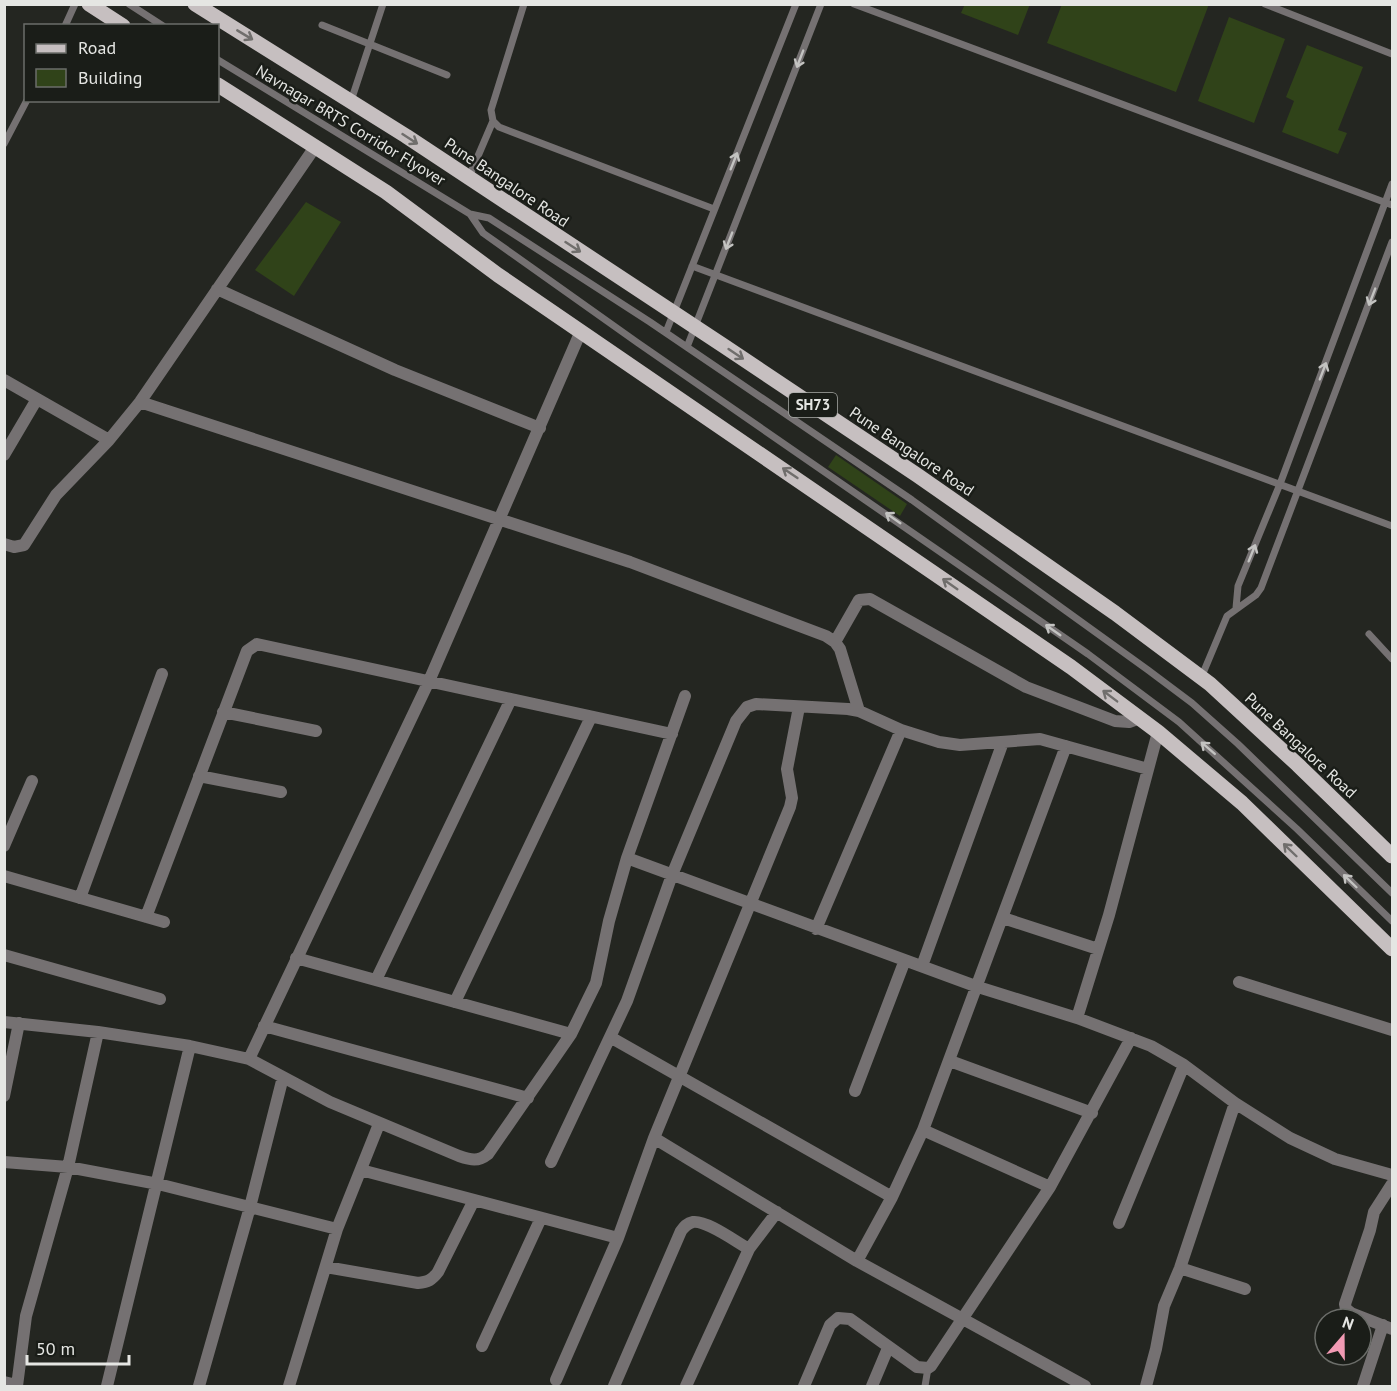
<svg xmlns="http://www.w3.org/2000/svg" width="1397" height="1391" font-family="'PT Sans',sans-serif">
  <rect width="100%" height="100%" fill="#242621"/>
  <path fill="#304319" d="M965 4H1030L1018 35 961 13Z
    M1062 4H1209L1176 92 1047 43Z
    M1229 17 1285 39 1254 123 1198 101Z
    M1307 45 1363 67 1338 130 1347 133 1338 154 1282 132 1294 101 1286 97Z
    M306 202 341 222 294 296 255 270Z
    M836 455 907 504 900 516 828 467Z"/>
  <g fill="none" stroke-linecap="round" stroke-linejoin="round">
    <path stroke="#757172" stroke-width="7" d="M129 4 163 26
      M524 4 491 110 493 121 499 127 714 209
      M854 4 1392 205
      M1265 4 1392 54
      M322 25 447 75
      M65 26 75 4
      M218 60 470 214
      M351 101 383 4
      M4 144 27 100
      M469 177 493 121
      M692 266 1392 526
      M666 332 796 4
      M687 347 821 4
      M1236 608 1238 586 1280 484 1392 184
      M1369 634 1392 659
      M1201 678 1227 616 1256 595 1261 588 1392 242
      M1392 893 1238 744 1192 703 1148 670 912 500 650 322 489 218 470 214 483 233 638 343 1088 654 1179 722 1297 829 1392 921
      M925 1386 928 1368"/>
    <path stroke="#757172" stroke-width="12" d="M217 289 395 370 540 428
      M4 380 109 440
      M140 402 630 562 826 636 835 642 840 649 859 711
      M4 455 37 399
      M4 544 14 547 24 545 56 495 109 440 140 402 315 147
      M835 642 859 600 870 599 1026 687 1115 721 1129 722 1140 718
      M799 707 787 769 792 798 790 807 654 1138 857 1261 1085 1386
      M223 712 316 731
      M199 776 281 792
      M4 846 32 781
      M627 858 978 987 1077 1018 1151 1046 1184 1065 1235 1103 1290 1138 1335 1159 1392 1175
      M4 876 164 922
      M80 898 162 674
      M146 917 247 651 257 644 672 734
      M1003 918 1098 949
      M816 929 901 730
      M4 955 160 999
      M296 958 571 1034
      M922 966 1003 742
      M376 980 511 699
      M1239 982 1392 1030
      M455 1002 591 717
      M1077 1018 1109 915 1158 732
      M4 1022 98 1032 190 1046 249 1059 330 1102 459 1156C471 1160 478 1162 488 1154L571 1034 596 983 609 921 627 858 685 696
      M264 1026 528 1098
      M610 1037 892 1197
      M249 1059 429 681 581 331
      M950 1061 1092 1113
      M855 1091 905 960
      M4 1096 19 1023
      M923 1130 1050 1187
      M4 1162 68 1167 158 1184 337 1229
      M551 1162 627 1001 672 875 736 721 747 707 756 704 848 709 859 711 901 730 939 742 960 745 1040 739 1148 769
      M361 1170 618 1238
      M1392 1184 1374 1212 1370 1230 1345 1304 1346 1309 1351 1313 1392 1329
      M1119 1223 1184 1065
      M857 1261 892 1197 923 1130 1066 746
      M326 1267 418 1283C428 1282 432 1280 438 1272L474 1200
      M1180 1268 1245 1289
      M482 1346 541 1218
      M556 1380 618 1238 654 1138
      M4 1382 17 1385
      M17 1386 26 1316 68 1167 98 1032
      M107 1386 190 1046
      M199 1386 250 1207 283 1077
      M289 1386 337 1229 379 1124
      M614 1386 681 1231C684 1227 687 1223 693 1222 707 1220 736 1242 749 1249
      M686 1386 749 1249 777 1212
      M804 1386 830 1325 838 1318 850 1319 917 1367 928 1368 931 1366 1050 1187 1131 1038
      M872 1386 888 1348
      M1146 1386 1156 1349 1164 1306 1180 1268 1235 1103
      M1363 1386 1383 1325"/>
    <path stroke="#c6bfc0" stroke-width="15" d="M89 4 123 26
      M195 4 406 136 724 346 917 475 1115 613 1210 684 1298 765 1392 856
      M218 85 386 192 498 275 1071 667 1158 732 1242 803 1392 949"/>
  </g>
  <defs><path id="oneway-shaft" d="M-6 0H5M1.5-3L5.5 0L1.5 3" fill="none" stroke-width="1.6" stroke-linecap="round" stroke-linejoin="round" transform="scale(1.5)"/></defs>
  <g stroke="#706e6c">
    <use href="#oneway-shaft" transform="translate(245 35) rotate(31)"/>
    <use href="#oneway-shaft" transform="translate(410 139) rotate(33)"/>
    <use href="#oneway-shaft" transform="translate(573 247) rotate(33)"/>
    <use href="#oneway-shaft" transform="translate(736 354) rotate(34)"/>
    <use href="#oneway-shaft" transform="translate(790 473) rotate(-146)"/>
    <use href="#oneway-shaft" transform="translate(950 584) rotate(-145)"/>
    <use href="#oneway-shaft" transform="translate(1110 696) rotate(-143)"/>
    <use href="#oneway-shaft" transform="translate(1290 850) rotate(-136)"/>
  </g>
  <g stroke="#c3c3c1">
    <use href="#oneway-shaft" transform="translate(800 59) rotate(111)"/>
    <use href="#oneway-shaft" transform="translate(734 161) rotate(-68)"/>
    <use href="#oneway-shaft" transform="translate(729 241) rotate(111)"/>
    <use href="#oneway-shaft" transform="translate(1372 297) rotate(111)"/>
    <use href="#oneway-shaft" transform="translate(1323 371) rotate(-69)"/>
    <use href="#oneway-shaft" transform="translate(893 518) rotate(-145)"/>
    <use href="#oneway-shaft" transform="translate(1252 553) rotate(-68)"/>
    <use href="#oneway-shaft" transform="translate(1053 630) rotate(-145)"/>
    <use href="#oneway-shaft" transform="translate(1208 748) rotate(-139)"/>
    <use href="#oneway-shaft" transform="translate(1350 881) rotate(-136)"/>
  </g>
  <g text-anchor="middle" stroke-width="5" stroke-linejoin="round" paint-order="stroke">
    <rect fill="#1a1d18" stroke="#a8aaa6" stroke-width="1.5" x="789" y="393" width="48" height="24" rx="4.5"/>
    <g font-size="15" font-weight="bold" fill="#e5e6e3">
      <text x="813" y="410">SH73</text>
    </g>
    <g font-size="16" fill="#e5e6e3" stroke="#1a1d18">
      <text transform="translate(351 125) rotate(31)" y="6">Navnagar BRTS Corridor Flyover</text>
      <text transform="translate(507 182) rotate(34)" y="6">Pune Bangalore Road</text>
      <text transform="translate(912 451) rotate(34)" y="6">Pune Bangalore Road</text>
      <text transform="translate(1301 745) rotate(43)" y="6">Pune Bangalore Road</text>
    </g>
  </g>
  <rect width="1397" height="1391" fill="none" stroke="#e5e6e3" stroke-width="12"/>
  <rect x="24" y="24" width="195" height="78" fill="#1a1d18" stroke="#6b6d69" stroke-width="1.5"/>
  <rect x="36" y="44" width="30" height="9" fill="#c6bfc0" stroke="#6b6d69" stroke-width="1.5"/>
  <text x="78" y="54" font-size="18" fill="#e5e6e3">Road</text>
  <rect x="36" y="69" width="30" height="18" fill="#304319" stroke="#6b6d69" stroke-width="1.5"/>
  <text x="78" y="84" font-size="18" fill="#e5e6e3">Building</text>
  <g transform="translate(1343 1337) rotate(20)"><circle r="28" fill="#1a1d18" stroke="#6b6d69" stroke-width="1.5"/>
  <path d="M0-4.5L10 22L0 15L-10 22Z" fill="#f19ab3"/>
  <text y="-9" font-size="16" font-weight="bold" text-anchor="middle" fill="#e5e6e3">N</text>
  </g>
  <path d="M27 1355v9h102v-9" fill="none" stroke="#e5e6e3" stroke-width="3"/>
  <text x="36" y="1355" font-size="18" fill="#e5e6e3" stroke="#1a1d18" stroke-width="4.5" paint-order="stroke">50 m</text>
</svg>
